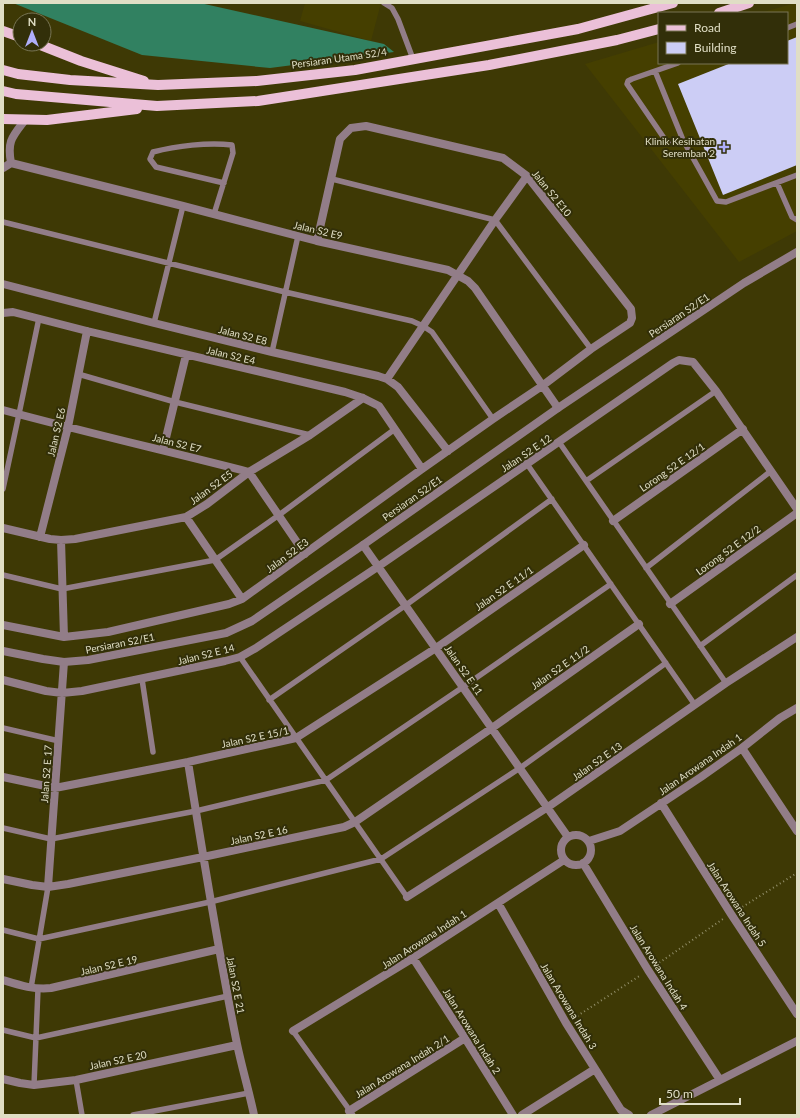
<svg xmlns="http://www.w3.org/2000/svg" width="800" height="1118" font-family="Lato,sans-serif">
  <rect width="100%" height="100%" fill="#3e3905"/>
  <path fill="#453f00" d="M305 3H381L371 41 300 21Z
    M795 3H797V231L739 262 585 64 659 42V63H787V13H760Z"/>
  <path fill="#318161" d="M13 3H200L384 44 394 52 270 68 142 55Z"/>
  <path fill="#cccdf5" d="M797 37V165L723 195 678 84 731 63H787V41Z"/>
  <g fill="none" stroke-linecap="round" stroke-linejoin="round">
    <path stroke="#918e68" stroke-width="2" stroke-dasharray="1 3" stroke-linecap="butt" d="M739 909 797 873
      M656 965 723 919
      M574 1018 641 975"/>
    <path stroke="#927d88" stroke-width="5.5" d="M384 3 392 8 398 19 413 59
      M787 28 797 24
      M678 63 632 79 628 81 627 84 666 141 672 143 683 140
      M655 71 683 140 717 201 726 202 797 175
      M332 179 495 220 591 349
      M777 183 792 217 797 220
      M214 214 233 153 232 145C208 142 176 146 153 152L150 159 156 167 224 183
      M3 222 285 292 412 321 423 326 432 332 493 419
      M154 323 183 206
      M272 352 298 236
      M78 374 175 402 310 435
      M559 442 726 683
      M527 464 695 705
      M586 481 716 391
      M3 489 19 414 39 318
      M646 568 771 471
      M3 575 62 589 215 560 279 515 395 429
      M700 646 797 575
      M240 657 407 897
      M142 679 153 752
      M269 700 406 605 552 499
      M3 728 59 741
      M3 828 51 839 196 811 326 780 463 687 611 584
      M3 930 39 939 210 902 381 859 520 768 666 663
      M31 988 48 887
      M3 1030 36 1038 228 996
      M293 1031 353 1115
      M76 1080 82 1115
      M34 1085 38 989
      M133 1115 249 1093"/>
    <path stroke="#927d88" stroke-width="8" d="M11 163 183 206 317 241 448 270 468 281 475 288 558 408
      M11 163C7 141 12 137 25 120
      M3 168 11 163
      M3 284 154 323 272 352 378 376 387 379 398 387 448 451
      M3 313 13 312 87 331 345 392 363 398 379 406 422 469
      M387 379 495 220 527 176
      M3 410C84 432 167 451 249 472L305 554
      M163 450 186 355
      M186 517 242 599
      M613 521 743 429
      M3 528 50 539 61 540 75 539 186 517 207 504 249 472 310 435 363 398
      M40 537 68 427 87 331
      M61 540 64 637
      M363 545 568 837
      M670 604 797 513
      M3 625 64 637 108 632 229 604 242 599 422 469 493 419 542 386 591 349 630 323 632 318 631 309 527 176 503 158 366 126 351 128 340 139 317 241
      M3 680 46 691 62 693 82 691 225 661 240 657 256 648 379 566 673 363 679 360 693 362 716 391 797 509
      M742 748 797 831
      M188 762C203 856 218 950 237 1044 242 1068 249 1091 254 1115
      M3 777 55 788 188 762 296 738 436 648 584 545
      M661 803 731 914 797 1014
      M561 850a15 15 0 1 1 30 0a15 15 0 1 1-30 0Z
      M589 841 620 831 701 777 742 748 780 718 797 708
      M583 863 648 970 720 1080
      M3 879 32 885 48 887 68 884 203 857 344 827 355 822 492 728 639 624
      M48 887 64 662
      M407 897 548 807 726 683 797 637
      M498 903 566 1023 621 1110 629 1115
      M413 958 465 1038 513 1115
      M3 980C19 985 34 990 51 988L219 949
      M293 1031 413 958 564 860
      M3 1079 20 1083 34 1085 76 1080 237 1045
      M349 1111 465 1038
      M522 1115 595 1069
      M651 1115 797 1041"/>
    <path stroke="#927d88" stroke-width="8" d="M3 651 43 659 64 662 88 660 226 633 252 621 363 545 558 408 744 283 797 252"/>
    <path stroke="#ebc0d8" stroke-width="10" d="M719 13 749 3
      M3 31 20 37
      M38 44 81 61 144 81
      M3 70 18 74 70 80 158 85 257 81 355 70 578 29 673 3
      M3 91 16 94 157 106 258 101 489 65 617 40 659 29
      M3 119 47 120 137 109"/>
  </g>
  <path fill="#afaefa" stroke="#322f09" stroke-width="1.5" d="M722 141h4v4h4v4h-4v4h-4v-4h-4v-4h4z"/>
  <g text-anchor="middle" stroke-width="4" stroke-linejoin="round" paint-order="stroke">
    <g font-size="10" fill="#e0dec5" stroke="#322f09">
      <text transform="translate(339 58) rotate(-8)" y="4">Persiaran Utama S2/4</text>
      <text transform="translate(552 193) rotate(51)" y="4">Jalan S2 E10</text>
      <text transform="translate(318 230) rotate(13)" y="4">Jalan S2 E9</text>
      <text transform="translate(679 315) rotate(-34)" y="4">Persiaran S2/E1</text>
      <text transform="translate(243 335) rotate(14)" y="4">Jalan S2 E8</text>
      <text transform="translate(231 355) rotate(13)" y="4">Jalan S2 E4</text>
      <text transform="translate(56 432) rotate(-77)" y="4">Jalan S2 E6</text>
      <text transform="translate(177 443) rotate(14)" y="4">Jalan S2 E7</text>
      <text transform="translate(526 453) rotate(-34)" y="4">Jalan S2 E 12</text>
      <text transform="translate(672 467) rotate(-35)" y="4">Lorong S2 E 12/1</text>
      <text transform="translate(211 487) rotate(-36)" y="4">Jalan S2 E5</text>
      <text transform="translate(412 498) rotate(-35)" y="4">Persiaran S2/E1</text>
      <text transform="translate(728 550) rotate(-36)" y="4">Lorong S2 E 12/2</text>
      <text transform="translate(287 555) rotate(-36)" y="4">Jalan S2 E3</text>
      <text transform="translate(504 588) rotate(-35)" y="4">Jalan S2 E 11/1</text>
      <text transform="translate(120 643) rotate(-11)" y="4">Persiaran S2/E1</text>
      <text transform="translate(206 654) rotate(-14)" y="4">Jalan S2 E 14</text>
      <text transform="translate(560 667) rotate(-35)" y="4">Jalan S2 E 11/2</text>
      <text transform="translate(464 670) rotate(55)" y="4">Jalan S2 E 11</text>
      <text transform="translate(255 737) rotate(-12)" y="4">Jalan S2 E 15/1</text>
      <text transform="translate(597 761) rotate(-35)" y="4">Jalan S2 E 13</text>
      <text transform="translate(700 764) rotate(-35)" y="4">Jalan Arowana Indah 1</text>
      <text transform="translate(46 774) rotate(-86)" y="4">Jalan S2 E 17</text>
      <text transform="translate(259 835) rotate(-12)" y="4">Jalan S2 E 16</text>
      <text transform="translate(737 904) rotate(57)" y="4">Jalan Arowana Indah 5</text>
      <text transform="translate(424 939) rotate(-33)" y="4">Jalan Arowana Indah 1</text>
      <text transform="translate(109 965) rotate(-13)" y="4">Jalan S2 E 19</text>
      <text transform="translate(659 967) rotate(58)" y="4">Jalan Arowana Indah 4</text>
      <text transform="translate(236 985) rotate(79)" y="4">Jalan S2 E 21</text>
      <text transform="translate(569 1006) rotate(59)" y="4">Jalan Arowana Indah 3</text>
      <text transform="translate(472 1031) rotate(58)" y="4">Jalan Arowana Indah 2</text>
      <text transform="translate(118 1060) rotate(-12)" y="4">Jalan S2 E 20</text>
      <text transform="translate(402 1066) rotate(-32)" y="4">Jalan Arowana Indah 2/1</text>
    </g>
    <g font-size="10" fill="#e0dec5" stroke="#322f09" text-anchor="end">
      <text x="715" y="145">Klinik Kesihatan<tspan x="715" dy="12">Seremban 2</tspan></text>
    </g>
  </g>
  <rect width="800" height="1118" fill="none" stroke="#e0dec5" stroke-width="8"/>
  <rect x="658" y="12" width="130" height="52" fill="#322f09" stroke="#787554"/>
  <rect x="666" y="25" width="20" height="6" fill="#ebc0d8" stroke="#787554"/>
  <text x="694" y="32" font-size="12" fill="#e0dec5">Road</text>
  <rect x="666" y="42" width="20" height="12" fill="#cccdf5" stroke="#787554"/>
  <text x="694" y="52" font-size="12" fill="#e0dec5">Building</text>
  <g transform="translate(32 32)"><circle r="19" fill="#322f09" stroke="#787554"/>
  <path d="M0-3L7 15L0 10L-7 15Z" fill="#afaefa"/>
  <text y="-6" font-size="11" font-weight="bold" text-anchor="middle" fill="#e0dec5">N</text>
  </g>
  <path d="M660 1098v6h80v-6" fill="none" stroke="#e0dec5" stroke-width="2"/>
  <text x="666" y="1098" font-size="12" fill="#e0dec5" stroke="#322f09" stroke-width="3" paint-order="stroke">50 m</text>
</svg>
